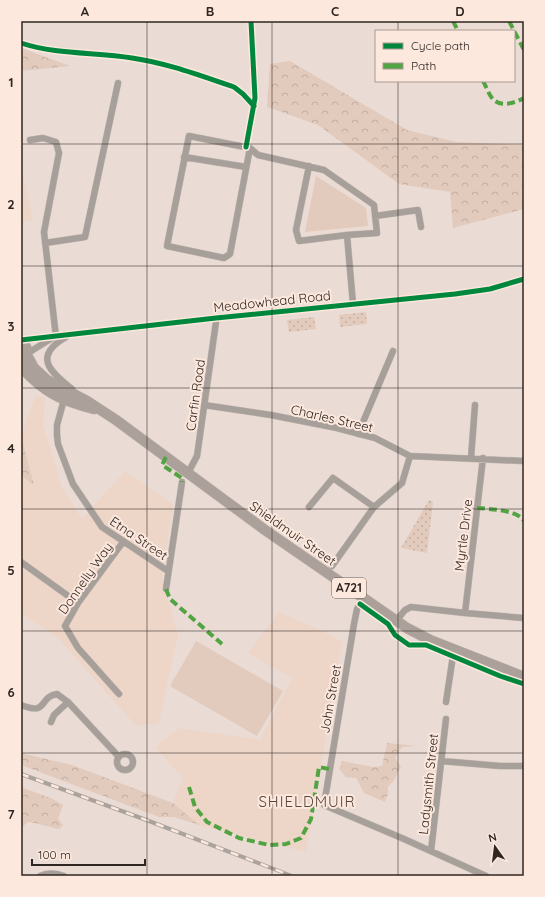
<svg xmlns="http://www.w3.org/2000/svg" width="545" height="897" font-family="Quicksand,sans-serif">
  <defs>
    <pattern id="grass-dots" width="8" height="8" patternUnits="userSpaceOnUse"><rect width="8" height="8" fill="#e2cabd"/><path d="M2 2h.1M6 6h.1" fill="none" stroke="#c2ada2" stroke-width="1.8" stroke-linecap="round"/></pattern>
    <pattern id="forest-crowns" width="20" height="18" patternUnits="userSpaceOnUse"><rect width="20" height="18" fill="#e2cabd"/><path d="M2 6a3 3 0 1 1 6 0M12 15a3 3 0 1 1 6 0" fill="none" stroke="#c2ada2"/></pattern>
  </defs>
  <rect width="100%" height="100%" fill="#eadcd4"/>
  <path fill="#edd5c8" d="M21 165 33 220 21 222Z
    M36 395 45 398 43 425 62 488 82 519 125 471 173 504 162 577 178 635 159 723 136 726 59 639 21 613V476L34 485 21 435Z
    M279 612 326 633 342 642 306 852 199 825 173 803 183 778 155 747 179 728 260 740 292 678 248 653Z"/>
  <path fill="url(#grass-dots)" d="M366 312 367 324 340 327 339 315Z
    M314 317 316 329 289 332 287 320Z
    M429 500 433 502 427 553 401 548Z"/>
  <path fill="url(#forest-crowns)" d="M21 48 70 66 21 71Z
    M290 61 407 130 457 142 524 145V209L453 228 450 192 399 184 318 125 267 107 270 64Z
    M21 436 34 485 21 476Z
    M387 743 417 746 402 747 395 758 401 767 394 780 388 787V794L385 802 364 793 356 778 346 777 339 769 342 761 373 767 382 766Z
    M21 751 25 754 72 765 173 803 199 825 174 817H159L21 765Z
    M21 787 53 799 63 805 58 819 63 825 59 829C48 827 39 823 28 822L21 828Z"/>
  <path fill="#e2cabd" d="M316 176 366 208 368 226 305 232Z
    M196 641 283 691 257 736 170 686Z"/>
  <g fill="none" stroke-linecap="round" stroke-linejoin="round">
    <defs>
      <path id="minor" d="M189 136 250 148 230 254 224 258 167 246Z
        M30 140 43 138 56 142 59 153 44 232 56 337
        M250 148 258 155 324 170 374 205 377 233 347 235 353 304
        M184 157 246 167
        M309 166 296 230 299 241 347 235
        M375 216 418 210 421 227
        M45 243 85 237 118 83
        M66 337C33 356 49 371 72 389
        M21 340 216 318 455 294 490 289 524 279
        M28 353 52 338
        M65 396 57 425V435L58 444 73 484 102 527 168 571
        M204 405 271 415 337 428 375 438 410 456 524 461
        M358 434 393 351
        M471 458 475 405
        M188 473 197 456 216 322V318
        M309 507 333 478 374 507
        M21 562 78 603
        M332 566 374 507 402 483 410 456
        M166 589 182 482
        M363 599 357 609 354 624 324 805 404 839 486 876
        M465 613 483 458
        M396 621 405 610 411 607 465 613 524 618
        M119 694 78 648 65 626 78 603 123 542
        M446 702 454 649
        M21 705C49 716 38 697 57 694L68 702 119 757
        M51 722 54 715 68 702
        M117 762a8 8 0 1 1 16 0a8 8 0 1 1-16 0Z
        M441 761 500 766H524
        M431 851 446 719
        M40 876C49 872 56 873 64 876"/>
      <path id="primary" d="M21 342C28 346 29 353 24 360
        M27 355 34 368 47 380 87 401 116 420 265 530 407 628 430 640 524 677
        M21 367C45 393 60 400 94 409"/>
    </defs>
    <use href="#minor" stroke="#c3b8b2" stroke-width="7"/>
    <use href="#primary" stroke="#c3b8b2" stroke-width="11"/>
    <use href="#minor" stroke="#a79f99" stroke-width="6"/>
    <use href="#primary" stroke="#aca09a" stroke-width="10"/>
    <defs>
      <path id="rail" d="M21 774 149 821 292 876"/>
    </defs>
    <use href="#rail" stroke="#aba29d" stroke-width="4"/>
    <use href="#rail" stroke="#fce8dd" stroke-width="2.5" stroke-dasharray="8" stroke-linecap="butt"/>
    <path stroke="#52a341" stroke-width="4" stroke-dasharray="8 4" stroke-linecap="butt" d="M453 21 458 31
      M509 21 524 50
      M483 81C486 86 488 93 492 98 500 108 515 103 524 98
      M166 457 162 465 182 478V482
      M477 508C490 509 518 510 524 521
      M166 589 170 599 222 644
      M189 787 195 807 207 822 239 838 269 845 286 844 301 838 311 819 319 767 329 769"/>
    <defs>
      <path id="cycleway" d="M21 43C57 55 95 52 132 58 167 63 201 76 234 87L243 94 254 106
        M246 147 255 98 251 21
        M21 340 216 318 455 294 490 289 524 279
        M360 604 388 624 395 635 409 645H426L500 676 524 684"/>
    </defs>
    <use href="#cycleway" stroke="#fce8dd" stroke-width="8"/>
    <use href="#cycleway" stroke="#00873e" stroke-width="5"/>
  </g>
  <path fill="none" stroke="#2f2621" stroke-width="1" stroke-opacity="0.55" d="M147 21V876M272 21V876M398 21V31M398 81V876M21 144H524M21 266H524M21 388H524M21 509H524M21 631H524M21 753H524"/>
  <g text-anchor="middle" stroke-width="4" stroke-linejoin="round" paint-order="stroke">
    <rect fill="#fce8dd" stroke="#6c6059" stroke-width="1" x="332" y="578" width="34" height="20" rx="3"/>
    <g font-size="12" font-weight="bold" fill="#2f2621">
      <text x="349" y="592">A721</text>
    </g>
    <g font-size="13" fill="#2f2621" stroke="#fce8dd">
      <text transform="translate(272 301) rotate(-6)" y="5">Meadowhead Road</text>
      <text transform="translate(195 395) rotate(-82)" y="5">Carfin Road</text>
      <text transform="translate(332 418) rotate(13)" y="5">Charles Street</text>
      <text transform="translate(293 533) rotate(35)" y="5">Shieldmuir Street</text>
      <text transform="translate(463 535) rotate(-83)" y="5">Myrtle Drive</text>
      <text transform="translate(139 538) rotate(34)" y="5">Etna Street</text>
      <text transform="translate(85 578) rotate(-55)" y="5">Donnelly Way</text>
      <text transform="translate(330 699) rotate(-80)" y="5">John Street</text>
      <text transform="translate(428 784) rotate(-84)" y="5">Ladysmith Street</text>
    </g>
    <g font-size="15" letter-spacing="1" fill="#5b473c" stroke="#fce8dd">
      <text x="307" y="807">SHIELDMUIR</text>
    </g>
  </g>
  <rect width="545" height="897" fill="none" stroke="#fce8dd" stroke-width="44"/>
  <rect x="375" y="30" width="140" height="52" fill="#fce8dd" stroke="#aa9a92"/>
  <rect x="383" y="43" width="20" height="6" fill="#00873e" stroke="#aa9a92"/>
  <text x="411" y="50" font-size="12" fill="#2f2621">Cycle path</text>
  <rect x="383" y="63" width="20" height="6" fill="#52a341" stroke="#aa9a92"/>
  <text x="411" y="70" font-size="12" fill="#2f2621">Path</text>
  <g transform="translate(495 847) rotate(346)" stroke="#fce8dd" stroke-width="3" paint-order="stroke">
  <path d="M0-3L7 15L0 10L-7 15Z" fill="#2f2621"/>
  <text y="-6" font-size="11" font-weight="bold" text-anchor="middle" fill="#2f2621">N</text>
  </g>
  <path d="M32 859v6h113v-6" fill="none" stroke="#2f2621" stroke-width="2"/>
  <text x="38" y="859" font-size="12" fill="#2f2621" stroke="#fce8dd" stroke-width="3" paint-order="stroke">100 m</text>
  <rect x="22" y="22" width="501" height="853" fill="none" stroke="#2f2621" stroke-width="1.5"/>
  <g font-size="13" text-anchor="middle" font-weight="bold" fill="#2f2621">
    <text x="85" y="16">A</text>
    <text x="210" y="16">B</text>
    <text x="335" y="16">C</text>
    <text x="460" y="16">D</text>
    <text x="11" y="87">1</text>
    <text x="11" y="209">2</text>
    <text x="11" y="331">3</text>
    <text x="11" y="453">4</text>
    <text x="11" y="575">5</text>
    <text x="11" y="697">6</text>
    <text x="11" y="819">7</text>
  </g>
</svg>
